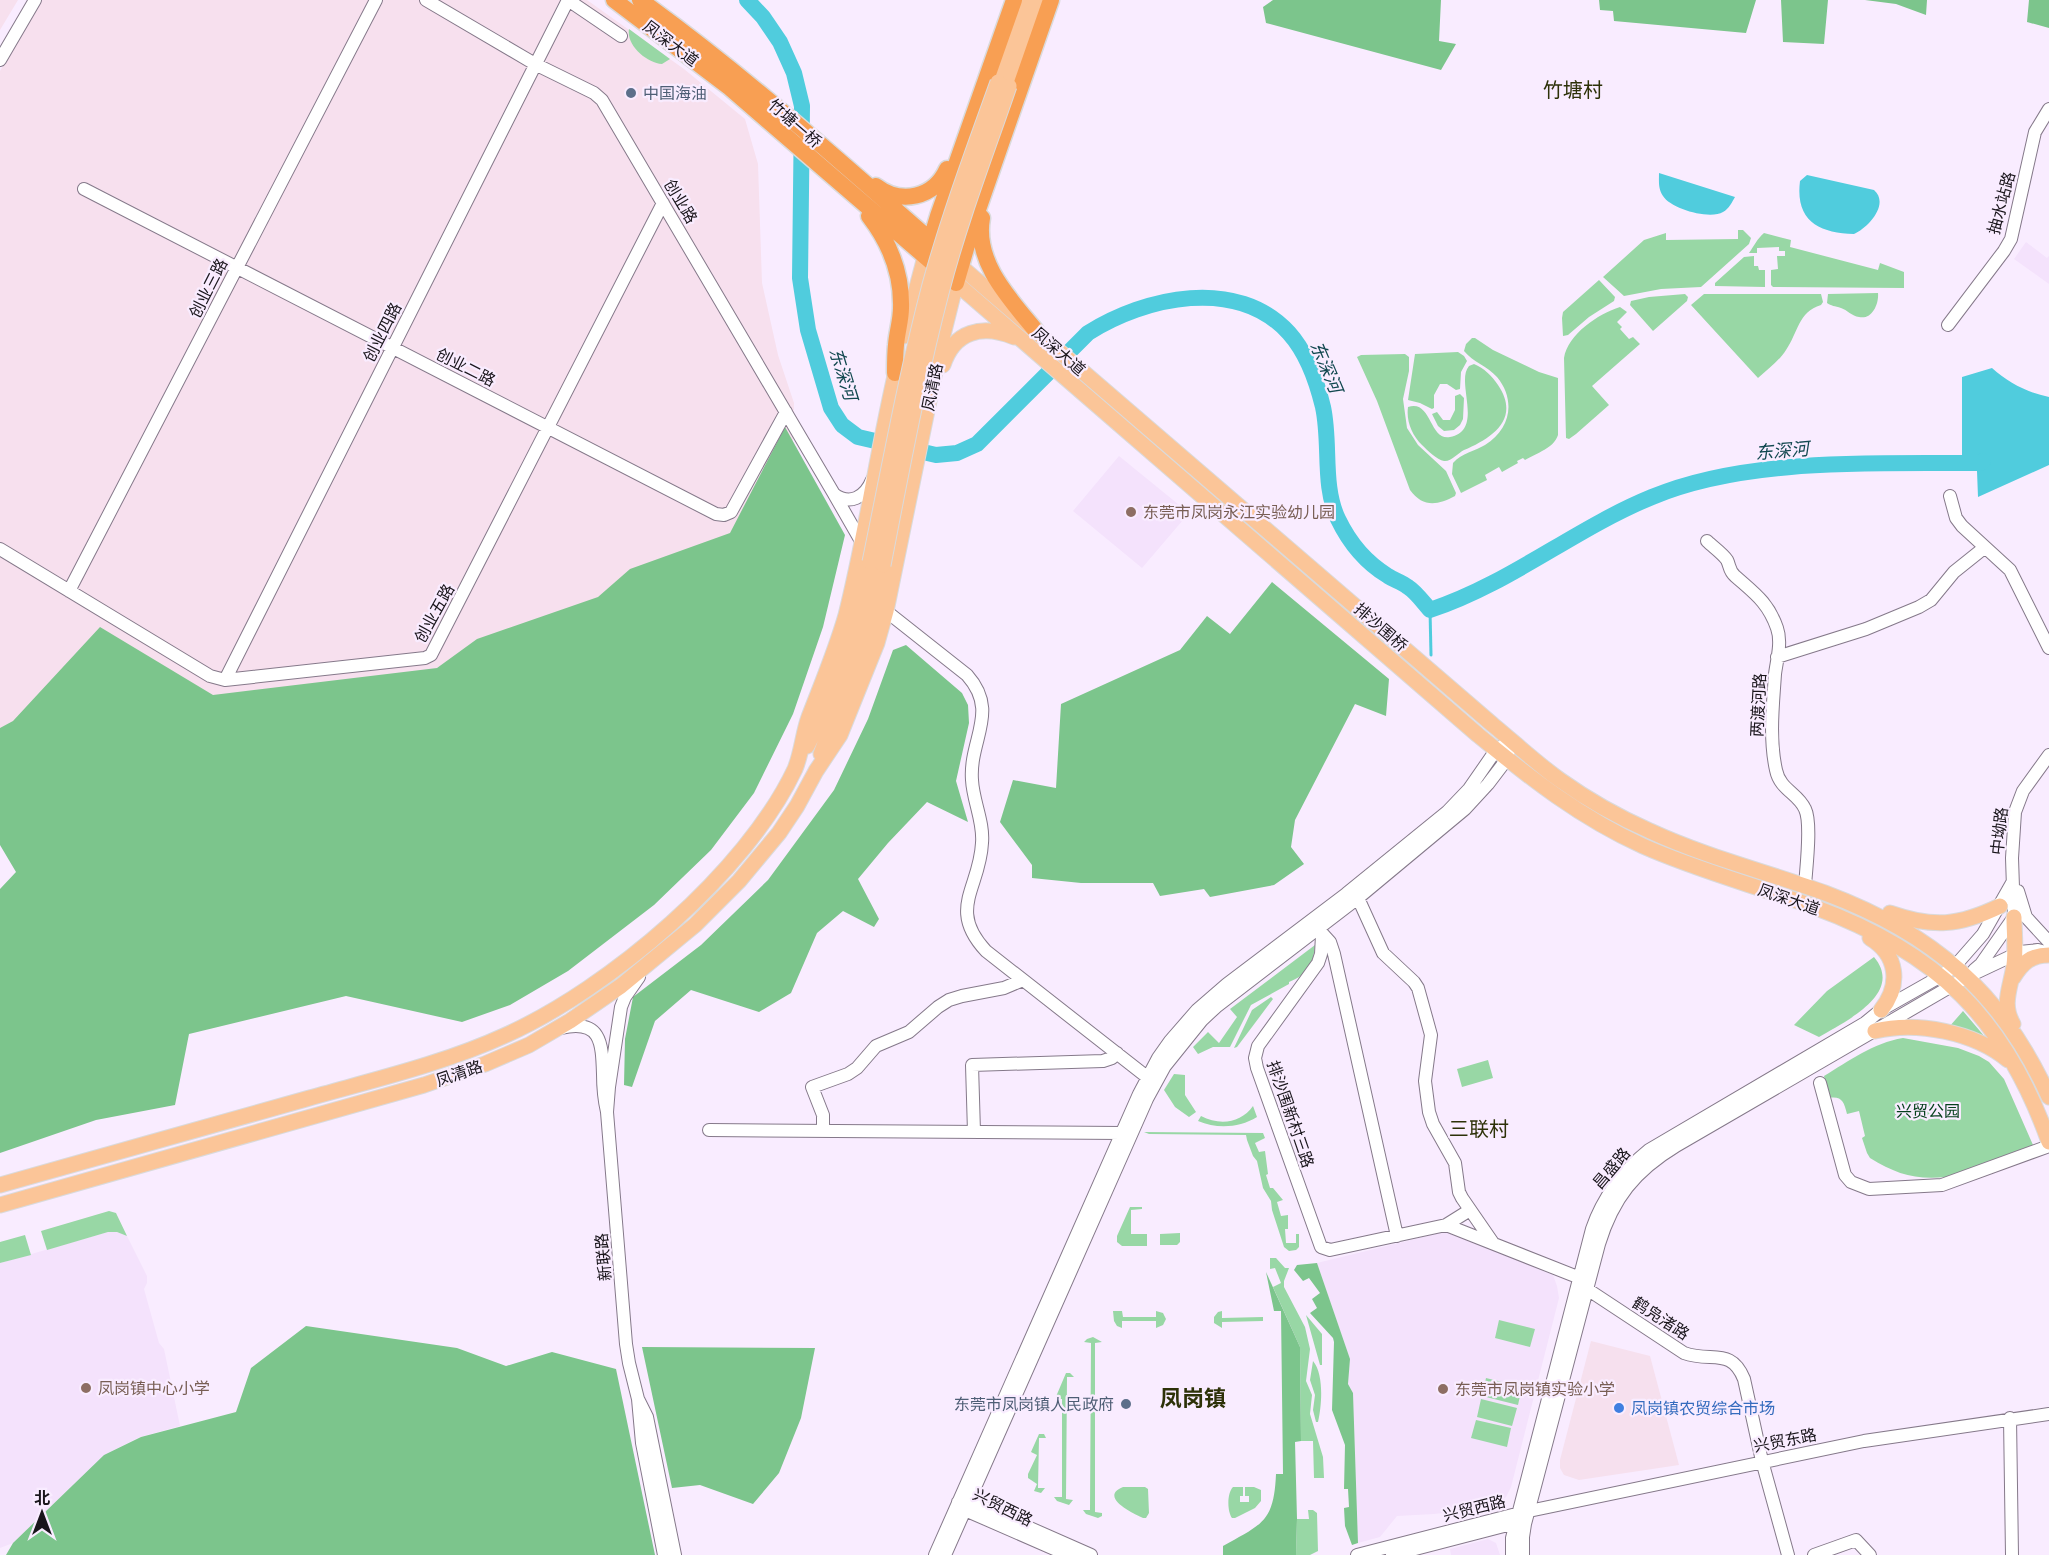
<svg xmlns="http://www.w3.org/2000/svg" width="2049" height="1555" font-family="Roboto,'Noto Sans SC',sans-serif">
  <rect width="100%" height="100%" fill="#f9ecff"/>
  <path fill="#f6e0ee" d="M1591 1341 1650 1356 1679 1465 1579 1480 1564 1475 1560 1468V1460Z"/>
  <path fill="#f7e0ee" d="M0 0H18L0 30Z
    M42 0H587L684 69 745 119 758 164 762 283 778 355 794 403 791 514 752 617 0 778V71Z"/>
  <path fill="#f4e2fc" d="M2026 242 2047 258 2049 256V284L2014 259Z
    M1119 456 1189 513 1142 568 1073 511Z
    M1448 1231 1553 1275 1557 1286 1559 1298 1511 1487 1506 1497 1498 1503 1486 1508 1434 1514 1397 1516 1380 1537 1358 1543 1353 1393 1348 1384 1350 1359 1317 1263Z
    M108 1232H117L127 1236 147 1276V1283L144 1289 159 1343 164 1349 180 1426 140 1437 104 1455 13 1543 0 1548V1263Z
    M1488 1539 1496 1543 1500 1555H1451L1450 1549Z"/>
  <path fill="#98d7a5" d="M629 29 670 59 662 64C647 63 626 45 629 29Z
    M1738 230H1743L1751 238 1749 244 1701 287 1661 289 1624 296 1603 277 1644 240 1666 233V240L1738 239Z
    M1764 233 1791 240 1790 247 1878 270 1880 263 1904 272V288L1773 287 1771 285V270L1778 269 1777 256H1785V251H1779V247L1757 248V253H1749C1754 246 1757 239 1764 233Z
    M1754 256V266H1758L1759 270H1765V287L1715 286V283L1744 257Z
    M1599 280 1615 297 1614 301 1589 317 1568 335 1563 336 1562 318 1563 312Z
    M1878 293C1879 304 1872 320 1859 317 1852 316 1847 310 1841 308 1835 306 1831 306 1827 303L1828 294Z
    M1685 294 1688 297 1687 301 1653 331 1630 305 1631 301 1649 297Z
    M1704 294H1821L1823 302 1821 305C1798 312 1798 333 1786 350 1779 361 1768 369 1758 378L1691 305Z
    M1620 307 1627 312 1617 322 1622 327 1620 329 1629 339 1633 337 1640 344 1592 386 1609 405 1576 434 1569 439 1566 438 1564 358C1568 334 1598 314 1620 307Z
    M1472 338H1475L1493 350 1539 372 1558 378V435C1554 448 1537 453 1525 460L1523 458 1517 461 1518 463 1502 472 1499 467 1485 475 1487 480 1461 493 1452 474 1453 463C1462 453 1475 451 1485 445 1511 429 1516 400 1497 377 1487 366 1473 362 1464 351L1466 344Z
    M1458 352 1464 356 1467 361 1461 372 1460 389 1456 390 1447 384H1440L1434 395V408L1432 409 1420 403 1408 400 1415 354Z
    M1405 354 1409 357V371L1403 399 1407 428 1418 445 1446 471 1456 493 1455 496C1438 505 1423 508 1410 490L1377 401 1357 357 1361 355Z
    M1474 364C1484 368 1492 376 1498 385 1521 419 1492 438 1464 450 1458 453 1451 462 1444 461 1437 460 1427 450 1422 445 1412 435 1406 421 1408 407 1432 399 1429 441 1450 437 1485 430 1455 382 1469 366Z
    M1460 394 1464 398 1463 419 1460 425 1454 430 1444 431 1438 426 1432 414 1437 412 1443 420H1450L1455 410V396Z
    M1315 945C1313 966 1308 974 1289 982V984L1251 1005 1230 1047H1213L1198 1054 1193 1047 1208 1032 1219 1043 1237 1017 1230 1009Z
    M1874 957C1905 994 1844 1022 1819 1037L1794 1025 1827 991Z
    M1271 997 1273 999 1237 1047 1234 1048 1252 1010Z
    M1963 1011 1985 1037 1949 1027Z
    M1903 1038 1958 1048 1979 1056 1989 1062 2004 1079 2033 1145 1946 1177C1915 1180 1896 1174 1870 1158L1867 1153 1862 1138 1865 1136 1859 1111 1847 1114C1844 1102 1842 1096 1829 1098L1824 1076C1849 1061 1873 1043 1903 1038Z
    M1488 1060 1493 1078 1462 1087 1457 1069Z
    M1174 1074 1185 1075V1095L1196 1112 1189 1117 1175 1107 1164 1090Z
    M1253 1106 1257 1117C1239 1128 1217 1129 1198 1121L1201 1116C1220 1126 1241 1123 1253 1106Z
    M1144 1132 1263 1133 1265 1138 1255 1143 1259 1152 1265 1151 1268 1174 1266 1175 1270 1188H1273L1283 1200 1277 1202 1281 1216 1288 1215V1229H1285L1286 1243H1296V1234H1299V1247L1296 1250 1289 1251 1284 1247 1272 1210 1271 1201 1263 1188 1257 1161 1253 1156 1247 1140 1246 1135 1149 1134Z
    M1130 1207H1142V1209L1131 1210V1234H1147V1246H1122L1117 1242V1236Z
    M109 1211 116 1213 127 1236 117 1232H108L47 1250 41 1231Z
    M1180 1233V1242L1177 1245H1160V1234Z
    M25 1235 31 1255 0 1263V1242Z
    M1270 1258H1276L1285 1268H1289L1284 1281V1287L1305 1327 1310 1349 1306 1381 1312 1395 1310 1414 1323 1457 1324 1478H1314L1313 1441H1301L1300 1347 1273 1287 1281 1283 1275 1268 1270 1269Z
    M1113 1311H1122L1123 1317H1156V1311L1163 1313 1166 1319 1163 1325 1156 1328V1321H1122V1328L1117 1326 1114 1321Z
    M1222 1311V1318L1263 1317V1321L1222 1322V1328L1214 1323V1317L1218 1312Z
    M1306 1315 1322 1334V1365H1320Z
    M1499 1320 1535 1329 1530 1347 1495 1338Z
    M1093 1337 1102 1342 1095 1343V1512L1102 1513V1516L1098 1518 1086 1514 1083 1510H1090L1091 1343 1084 1342 1087 1339Z
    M1313 1361C1324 1374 1322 1405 1318 1422H1316L1313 1410 1315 1395 1310 1380Z
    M1066 1373H1070L1074 1377H1067L1066 1499 1073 1500 1069 1505 1057 1501 1054 1497H1062V1399H1055Z
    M1486 1378 1522 1387 1518 1405 1482 1396Z
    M1481 1399 1517 1408 1512 1426 1477 1417Z
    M1476 1420 1511 1428 1507 1447 1471 1438Z
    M1039 1434H1044L1046 1438H1039L1038 1488H1045L1041 1493 1034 1491 1037 1484 1028 1478V1474L1037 1455 1031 1452Z
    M1123 1487H1145L1148 1489 1149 1513 1146 1518H1143C1134 1514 1098 1497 1123 1487Z
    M1233 1487H1243V1496H1240V1502H1249V1496H1245V1487H1254L1261 1490V1501L1255 1508 1235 1518H1232C1227 1511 1227 1493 1233 1487Z
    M1308 1510H1313L1317 1513 1318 1551 1310 1555H1296L1297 1519H1309Z"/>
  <path fill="#7cc58c" d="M1273 0H1441L1439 41 1456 44 1441 70 1266 23 1263 7Z
    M1599 0H1756L1746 33 1614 21 1613 11 1600 10Z
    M1781 0H1828L1824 44 1783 42Z
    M1865 0H1927L1926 15 1896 4Z
    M2029 0H2049V28L2027 22Z
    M785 427 845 535 823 627 793 714 754 793 711 850 654 905 568 971 510 1005 462 1022 346 996 189 1034 175 1105 96 1120 0 1153V889L16 872 0 845V728L13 721 100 627 213 695 437 668 477 639 598 597 630 569 730 533Z
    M1272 582 1389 679 1386 716 1355 704 1295 820 1291 847 1304 864 1274 885 1210 897 1204 889 1160 896 1153 883H1081L1032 878V865L1000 822 1013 780 1056 788 1061 704 1180 650 1207 616 1230 634Z
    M906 645 962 693 968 705 969 723 956 781 968 822 927 802 888 843 858 879 879 919 874 927 843 911 817 933 791 993 759 1012 691 990 655 1021 632 1087 624 1085 625 1039 633 997 701 945 768 880 834 790 868 719 893 650Z
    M1317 1263 1350 1359 1348 1384 1353 1393 1358 1543 1352 1545 1345 1526 1344 1508 1349 1507 1348 1489H1344L1345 1445 1332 1410 1334 1342 1333 1338 1310 1313 1317 1308 1312 1299 1320 1293 1309 1278 1303 1281 1294 1270 1297 1265Z
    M1266 1272 1300 1347 1301 1441 1295 1442 1297 1519 1296 1555H1223V1546C1262 1524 1274 1522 1276 1474H1283L1281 1311H1274Z
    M306 1326 457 1348 506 1366 552 1352 616 1369 655 1555H6L13 1543 104 1455 141 1437 236 1412 251 1368Z
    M642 1347 815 1348 801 1418 779 1473 753 1504 700 1485 672 1488Z"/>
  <path fill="#50ccdd" d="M1659 173 1735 197C1732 202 1729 209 1723 212 1710 220 1671 209 1663 196 1658 189 1659 181 1659 173Z
    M1807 175 1874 190C1890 204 1868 228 1854 234 1819 233 1795 221 1800 181Z
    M1992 368C2009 383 2026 392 2049 397V465L1978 497 1977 471H1962V377Z"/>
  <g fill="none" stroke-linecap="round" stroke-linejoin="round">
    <path stroke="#50ccdd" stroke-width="3" d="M1430 610 1431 655"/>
    <path stroke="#50ccdd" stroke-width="16" d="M747 0 763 17 780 42 794 73 802 106 800 278 808 330 831 408 842 425 858 437 936 455 957 453 977 444 1088 333C1145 297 1237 276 1289 333 1307 353 1317 382 1323 407 1331 444 1322 485 1338 519 1350 544 1365 562 1388 576 1394 580 1402 582 1408 587 1416 592 1423 602 1430 610 1511 583 1574 529 1652 497 1747 457 1877 464 1980 463L1983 461"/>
    <defs>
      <path id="minor" d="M426 0 535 64 594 93 602 100 834 494
        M568 0 621 36
        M0 60 35 0
        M84 189 716 514 724 515 731 512 786 412
        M1948 325 2004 251 2011 239 2035 132 2049 109
        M1950 496 1956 518 1962 526 2010 570 2049 648
        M861 541 834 494C850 506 865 497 872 480
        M1707 541C1713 547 1722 553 1727 560 1730 566 1729 571 1735 576 1754 593 1768 602 1777 628 1782 642 1777 659 1775 674 1773 705 1769 738 1776 770 1780 790 1798 793 1805 809 1812 823 1806 869 1805 886
        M0 549 210 676 225 680 425 658 431 655 663 203
        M69 591 376 0
        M886 611 967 675C1000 712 969 739 972 780 973 801 984 822 982 843 980 888 947 909 986 951L1147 1077
        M1777 657 1866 629 1919 607 1931 600 1954 572 1984 548
        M225 680 568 0
        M2018 891 2026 917 2049 942
        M1358 898 1383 953 1414 982 1418 988 1431 1035 1425 1081 1429 1112 1433 1124 1455 1163 1459 1192 1462 1198 1493 1243
        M1320 931 1330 942 1334 954 1397 1236
        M1322 935 1321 954 1318 963 1258 1046 1255 1058 1257 1068 1321 1247 1330 1250 1446 1225 1580 1278 1587 1289 1684 1353C1712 1363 1731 1347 1744 1379L1762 1461 1788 1555
        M1974 970 1981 964 2014 917 2012 858 2015 812 2023 791 2049 755
        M561 1028C601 1019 602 1042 603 1074 603 1087 604 1099 607 1112L609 1087 621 1007 625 997 639 977
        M1820 1083 1845 1175 1851 1182 1869 1189 1942 1185 2049 1146
        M607 1112 626 1344 629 1363 638 1399
        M709 1130 1122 1133
        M823 1131V1115L812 1087 848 1074 857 1068 876 1046 909 1032 938 1007 949 1000 962 996 1004 988 1023 980
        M974 1132 972 1065 1103 1061 1112 1058 1117 1053
        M1446 1225 1470 1210
        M2010 1418 2012 1555
        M1529 1511 1864 1441 2049 1414
        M664 1555 642 1443 638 1399 647 1417 675 1555
        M935 1555 1139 1094 1158 1058 1170 1041 1197 1010 1227 984 1346 894 1447 812 1469 789 1496 750 1511 741 1507 759 1488 784 1465 809 1358 898 1216 1007 1202 1020 1165 1066 1147 1099 945 1555
        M1068 1555 965 1510 958 1502H969L980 1506 1091 1555
        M1357 1555 1524 1512
        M1392 1555 1500 1527 1516 1523 1520 1519
        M1512 1555V1538L1592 1229C1603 1197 1623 1171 1649 1150L1865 1023 1881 1010 1941 976 1955 966 1983 934 2012 883
        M1523 1555V1537L1525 1524 1599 1244C1613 1198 1635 1171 1676 1146L1967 977 2020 952 2038 950 2049 953
        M1814 1555 1856 1540 1870 1555"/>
      <path id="major" d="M998 82 1027 0
        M1009 86 1039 0
        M960 266 1493 725C1515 743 1536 763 1560 780 1588 800 1618 817 1650 831 1706 857 1767 872 1825 893 1932 933 2002 992 2049 1097
        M904 336 925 257
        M943 365C954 331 982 324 1014 337
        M807 746C838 688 856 625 870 562
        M821 754 863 644 883 565
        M1890 913C1933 928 1959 926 2000 906
        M1870 938C1898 955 1901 985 1881 1010
        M2013 978C2022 963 2031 955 2049 955
        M2013 1024C2001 1004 2011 987 2014 965 2016 949 2014 932 2014 917
        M1875 1031C1917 1021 1974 1032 2008 1060
        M0 1185C102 1156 204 1128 306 1099 373 1080 443 1064 506 1035 610 988 746 873 795 769 802 752 803 733 809 717 822 683 836 650 846 615 867 532 878 446 898 363
        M0 1205 424 1085 485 1064 529 1045 570 1021 621 986 695 925 739 881 779 833 797 806 816 771 840 735 877 643 886 611 940 347 956 283 1478 735C1530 778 1581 818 1643 846 1699 871 1758 886 1814 907 1937 952 2005 1018 2049 1142"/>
      <path id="highway" d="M614 0 730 88 956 283 974 221 1051 0
        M640 0C750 79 849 170 951 258
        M876 186C901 205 934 198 947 169
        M869 216C889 242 902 274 901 308 901 320 897 332 896 345 895 354 895 364 895 373
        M982 218C974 263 1011 300 1037 332
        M928 249 938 216 1014 0"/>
    </defs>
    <use href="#minor" stroke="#85798a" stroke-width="14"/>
    <use href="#major" stroke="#dadadb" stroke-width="17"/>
    <use href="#highway" stroke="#dadadb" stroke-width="19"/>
    <use href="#minor" stroke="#fff" stroke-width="12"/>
    <use href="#major" stroke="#fbc598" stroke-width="15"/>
    <use href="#highway" stroke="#f89f53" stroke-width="16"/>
    <defs>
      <path id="major-bridge" d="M870 562C889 470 906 376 930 285 949 216 974 149 998 82
        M883 565C901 473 918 380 942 289 960 220 986 153 1009 86"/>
    </defs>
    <use href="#major-bridge" stroke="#dadadb" stroke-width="17" stroke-linecap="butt"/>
    <use href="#major-bridge" stroke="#fbc598" stroke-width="15"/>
  </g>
  <g fill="#5c6f8a" stroke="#f9ecff" stroke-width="2">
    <circle cx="631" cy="93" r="6"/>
    <circle cx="1126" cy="1404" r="6"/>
  </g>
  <g fill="#8d6e63" stroke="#f9ecff" stroke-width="2">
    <circle cx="1131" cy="512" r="6"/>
    <circle cx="86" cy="1388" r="6"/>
    <circle cx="1443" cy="1389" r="6"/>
  </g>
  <circle fill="#3f7fe0" stroke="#f9ecff" stroke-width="2" cx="1619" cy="1408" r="6"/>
  <g text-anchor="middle" stroke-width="4.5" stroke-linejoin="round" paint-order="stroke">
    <g font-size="16" fill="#19151b" stroke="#f9ecff">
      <text transform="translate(671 43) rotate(37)" y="6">凤深大道</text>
      <text transform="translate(795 123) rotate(41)" y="6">竹塘一桥</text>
      <text transform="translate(681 201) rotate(59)" y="6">创业路</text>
      <text transform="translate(2001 203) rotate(-75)" y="6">抽水站路</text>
      <text transform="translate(208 288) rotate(-63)" y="6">创业三路</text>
      <text transform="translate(382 332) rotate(-63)" y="6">创业四路</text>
      <text transform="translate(1059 351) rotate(41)" y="6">凤深大道</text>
      <text transform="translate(466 367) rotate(27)" y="6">创业二路</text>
      <text transform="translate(932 387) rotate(-79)" y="6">凤清路</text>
      <text transform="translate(434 613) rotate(-61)" y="6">创业五路</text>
      <text transform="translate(1381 627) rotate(41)" y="6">排沙围桥</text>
      <text transform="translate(1758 705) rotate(-87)" y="6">两渡河路</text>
      <text transform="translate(1999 831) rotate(-84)" y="6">中坳路</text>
      <text transform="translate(1789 899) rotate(19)" y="6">凤深大道</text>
      <text transform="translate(459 1073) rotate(-19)" y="6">凤清路</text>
      <text transform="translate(1291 1114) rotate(71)" y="6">排沙围新村三路</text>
      <text transform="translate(1611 1168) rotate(-50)" y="6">昌盛路</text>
      <text transform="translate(603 1257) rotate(-95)" y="6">新联路</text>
      <text transform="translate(1661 1318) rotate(33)" y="6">鹤凫渚路</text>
      <text transform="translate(1785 1440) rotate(-11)" y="6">兴贸东路</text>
      <text transform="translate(1003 1507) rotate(26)" y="6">兴贸西路</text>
      <text transform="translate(1474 1508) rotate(-14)" y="6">兴贸西路</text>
    </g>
    <g font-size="16" fill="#4e5e75" stroke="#f9ecff" text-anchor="start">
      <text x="643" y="99">中国海油</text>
      <text x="1114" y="1410" text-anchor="end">东莞市凤岗镇人民政府</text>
    </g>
    <g font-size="16" fill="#785e54" stroke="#f9ecff" text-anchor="start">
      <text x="1143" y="518">东莞市凤岗永江实验幼儿园</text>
      <text x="98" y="1394">凤岗镇中心小学</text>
      <text x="1455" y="1395">东莞市凤岗镇实验小学</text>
    </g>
    <g font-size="16" fill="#06401c" stroke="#f9ecff">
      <text x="1928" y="1117">兴贸公园</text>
    </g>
    <g font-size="16" fill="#366cbe" stroke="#f9ecff" text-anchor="start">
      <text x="1631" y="1414">凤岗镇农贸综合市场</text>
    </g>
    <g font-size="18" font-style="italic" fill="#124850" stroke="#f9ecff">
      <text transform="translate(1326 367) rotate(67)" y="6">东深河</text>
      <text transform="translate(843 374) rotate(73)" y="6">东深河</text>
      <text transform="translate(1782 451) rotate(-5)" y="6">东深河</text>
    </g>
    <g font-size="20" fill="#2d3108" stroke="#f9ecff">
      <text x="1573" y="97">竹塘村</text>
      <text x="1479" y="1136">三联村</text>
    </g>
    <g font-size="22" font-weight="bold" fill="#2d3108" stroke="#f9ecff">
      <text x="1193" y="1406">凤岗镇</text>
    </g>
  </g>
  <g transform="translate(42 1513)" stroke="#f9ecff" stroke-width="4.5" paint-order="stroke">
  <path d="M0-4.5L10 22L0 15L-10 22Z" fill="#19151b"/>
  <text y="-9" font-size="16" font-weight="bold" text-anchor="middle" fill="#19151b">北</text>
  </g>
</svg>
